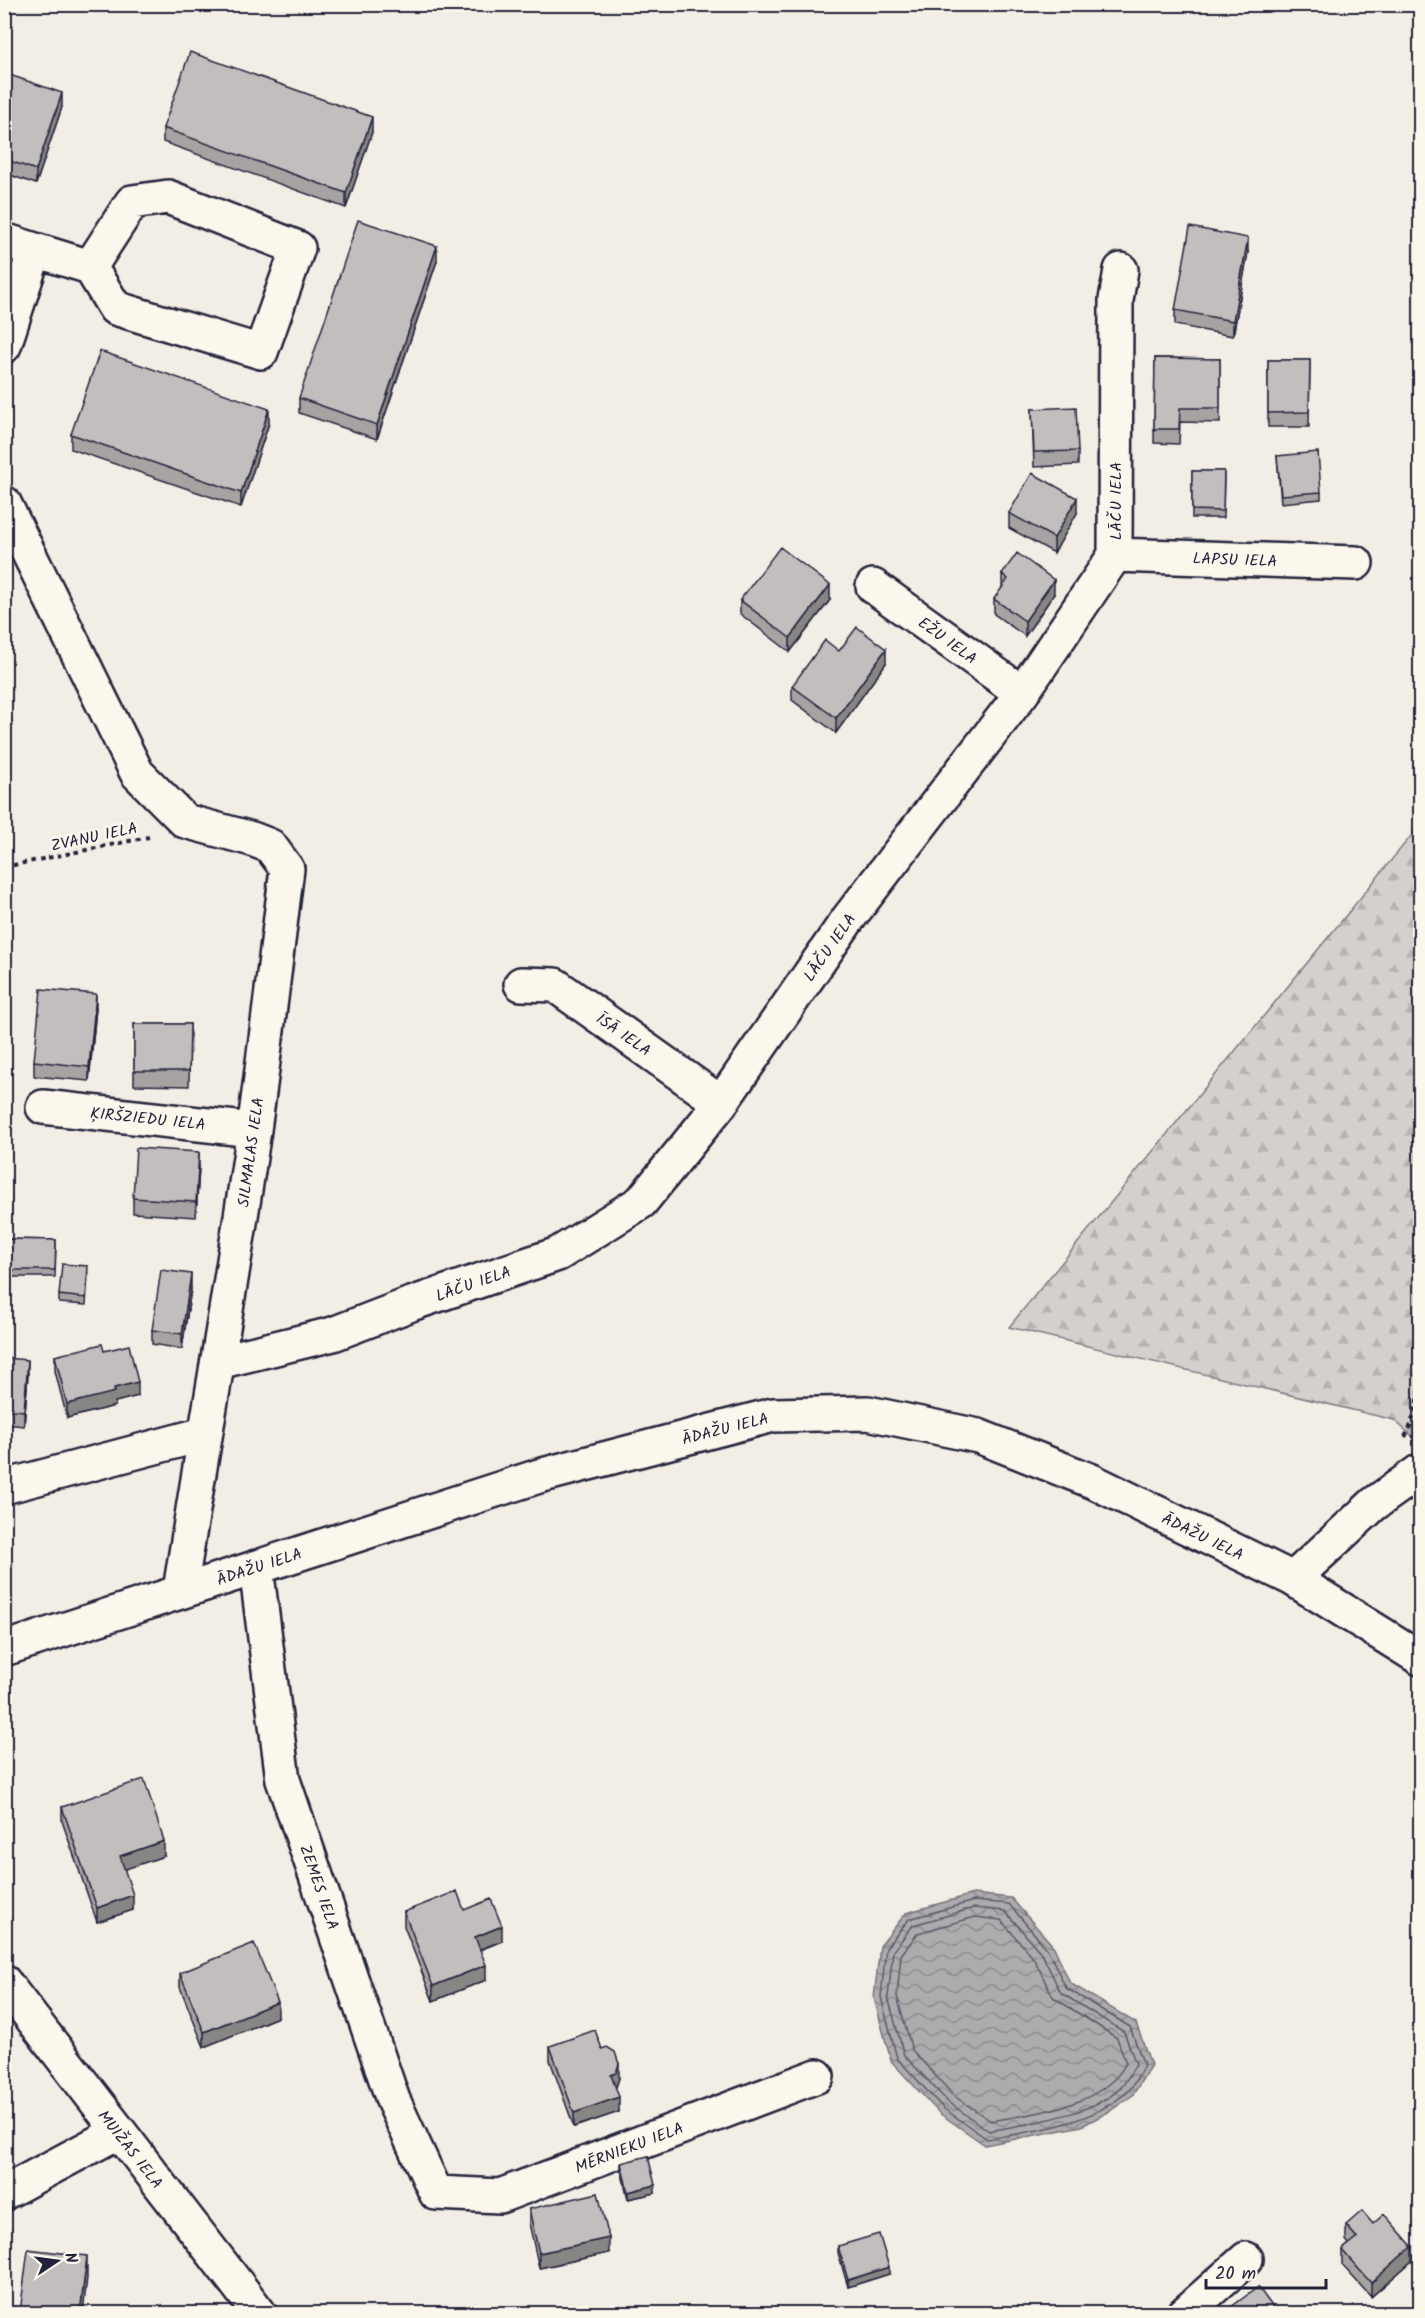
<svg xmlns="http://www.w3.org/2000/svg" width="1425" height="2318" font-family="Kalam,sans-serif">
  <defs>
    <pattern id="forest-firs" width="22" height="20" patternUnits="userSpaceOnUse" patternTransform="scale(1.5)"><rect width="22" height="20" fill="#d4d1cc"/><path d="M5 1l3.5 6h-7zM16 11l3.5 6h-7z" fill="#b6b3b0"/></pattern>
    <pattern id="water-waves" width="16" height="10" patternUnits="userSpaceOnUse" patternTransform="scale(1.5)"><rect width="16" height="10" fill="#aeabad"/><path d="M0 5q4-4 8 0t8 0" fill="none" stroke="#8d8b8e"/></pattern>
  </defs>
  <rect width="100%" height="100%" fill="#f2eee5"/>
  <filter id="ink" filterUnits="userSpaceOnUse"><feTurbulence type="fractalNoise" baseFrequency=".0167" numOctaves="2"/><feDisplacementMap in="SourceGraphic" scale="12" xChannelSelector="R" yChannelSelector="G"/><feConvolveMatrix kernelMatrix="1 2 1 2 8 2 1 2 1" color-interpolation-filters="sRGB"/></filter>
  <g filter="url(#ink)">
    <path fill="url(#forest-firs)" stroke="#7b7a84" stroke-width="1.5" d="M1420 825V1443L1394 1420 1009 1327Z"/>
    <path fill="url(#water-waves)" stroke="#76747f" stroke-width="1.5" d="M973 1894 1011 1898 1054 1947 1070 1983 1136 2023 1151 2065 1133 2095 1110 2111 1082 2126 985 2145 939 2113 891 2061 874 1998 880 1946 906 1913Z"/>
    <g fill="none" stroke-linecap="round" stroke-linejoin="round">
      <path stroke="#5a5969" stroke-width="1.5" d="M974 1901 1009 1904 1048 1950 1066 1988 1130 2027 1144 2065C1140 2073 1134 2086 1127 2092 1089 2125 1034 2131 987 2139L943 2108 897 2058 881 1997 886 1948 909 1919Z
        M974 1908 1005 1911 1042 1954 1061 1993 1124 2032 1136 2064C1132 2070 1128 2078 1124 2084 1100 2114 1026 2124 989 2131L948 2102 904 2055 888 1997 893 1951 913 1925Z
        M975 1917 1001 1920 1034 1959 1053 1997 1117 2038 1126 2063C1103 2107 1035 2113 991 2121L954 2096 912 2050 897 1996 901 1955 918 1933Z"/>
      <defs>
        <path id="minor" d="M4 240 35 250 4 346
          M35 250 90 267 115 308 261 352 298 248 168 197 132 202 90 267
          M4 503 137 773 185 821 252 839 270 846 287 869C276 956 266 1043 254 1130 232 1284 204 1437 180 1591
          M1115 555 1356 563
          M873 586 1022 693
          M521 984 555 985 721 1103
          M43 1107 254 1130
          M218 1362 333 1334 411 1304 558 1254 641 1202 721 1103 848 919 1022 693 1115 555 1116 300 1121 270
          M4 1487 204 1434
          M256 1567 283 1780 393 2100 436 2193 500 2196 817 2076
          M1293 1579 1374 1504 1420 1471
          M4 1649 539 1476 773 1415 868 1413 978 1436 1092 1481 1293 1579 1420 1658
          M4 1982 260 2314
          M4 2193 118 2132
          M1184 2314 1246 2259"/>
      </defs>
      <use href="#minor" stroke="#22223b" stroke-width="38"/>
      <path stroke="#22223b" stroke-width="4" stroke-dasharray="4.5 4.5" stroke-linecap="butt" d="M4 867 149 837
        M1405 1437 1411 1425 1420 1389"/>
      <use href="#minor" stroke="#fbf7ec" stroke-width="33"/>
    </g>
    <path fill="#a7a3a3" stroke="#22223b" stroke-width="1.5" d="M4 73 62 107 36 184 4 173Z
      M163 128 372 132 346 208 163 142Z
      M1248 252 1233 336 1175 325V310Z
      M437 261 377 439 299 413V398Z
      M1155 358 1220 359V423L1180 422 1179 444 1154 443Z
      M1268 360H1310L1309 427H1268Z
      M1032 409 1078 451V465L1034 467Z
      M269 423 241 507 71 449V434Z
      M1277 456 1321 492V499L1281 503Z
      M1192 471H1224L1223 518H1192Z
      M1009 513H1077L1054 553 1009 528Z
      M1002 574 1054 594 1025 636 994 614V599L1002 589Z
      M740 600H830L790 652 740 614Z
      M839 651 886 663 836 733 792 700V686Z
      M96 1008 89 1081 34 1076V1061Z
      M134 1024H190L189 1086 134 1085Z
      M199 1166 196 1217 133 1213V1198Z
      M4 1239 56 1240 55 1277H5Z
      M88 1274 86 1305 59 1303V1295Z
      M191 1289 182 1349 152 1344V1330Z
      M104 1351 138 1396 115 1402V1406L67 1418 55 1371V1356Z
      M4 1358 28 1374 24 1426 4 1424Z
      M62 1807 164 1856 124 1869 133 1910 97 1922 62 1821Z
      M464 1910 502 1941 480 1950 486 1980 433 2001 404 1926V1912Z
      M180 1973 278 2017 204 2047 180 1987Z
      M550 2046 602 2049 619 2078 616 2087 615 2088 619 2112 574 2127 550 2060Z
      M621 2163 655 2193 628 2199 621 2170Z
      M529 2209 609 2253 539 2268 529 2223Z
      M1373 2224 1412 2261 1371 2297 1342 2265V2250L1349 2244 1346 2240V2225Z
      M838 2246 889 2274 848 2287 838 2253Z"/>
    <path fill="#888585" stroke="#22223b" stroke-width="1.5" d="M62 93V107L36 184V170Z
      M372 117V132L346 208V193Z
      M1248 238V252L1233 336V321Z
      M437 246V261L377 439V425Z
      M269 409V423L241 507V493Z
      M1077 498V513L1054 553V538Z
      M1054 580V594L1025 636V621Z
      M830 585V600L790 652V638Z
      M886 649V663L836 733V718Z
      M96 994V1008L89 1081V1067Z
      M199 1152V1166L196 1217V1202Z
      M191 1274V1289L182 1349V1334Z
      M28 1360V1374L24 1426V1411Z
      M138 1382V1396L115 1402V1406L67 1418V1404L114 1388Z
      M164 1841V1856L120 1871V1856Z
      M133 1895V1910L97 1922V1908Z
      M502 1926V1941L475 1951V1937Z
      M486 1965V1980L433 2001V1986Z
      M278 2002V2017L204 2047V2032Z
      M619 2064V2078L616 2087 611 2089V2075Z
      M619 2097V2112L574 2127V2113Z
      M655 2185V2193L628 2199V2192Z
      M609 2238V2253L539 2268V2253Z
      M1412 2246V2261L1371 2297V2283Z
      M87 2256V2278L83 2313H80Z
      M889 2267V2274L848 2287V2280Z"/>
    <path fill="#c2bebe" stroke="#22223b" stroke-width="1.5" d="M190 52 372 117 346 193 163 128Z
      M4 73 62 93 36 170 4 159Z
      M358 220 437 246 377 425 299 398Z
      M1190 227 1248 238 1233 321 1175 310Z
      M100 351 269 409 241 493 71 434Z
      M1155 358 1220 359V408H1180L1179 429H1154Z
      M1268 360H1310L1309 412 1268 413Z
      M1076 407 1078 451 1034 452 1032 409Z
      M1318 452 1321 492 1281 495 1277 456Z
      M1192 471H1224L1223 511 1192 510Z
      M1032 473 1077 498 1054 538 1009 513Z
      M780 547 830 585 790 638 740 600Z
      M1017 553 1054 580 1025 621 994 599 1008 579 1002 574Z
      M857 627 886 649 836 718 792 686 825 640 839 651Z
      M41 989 96 994 89 1067 34 1061Z
      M134 1024H190L189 1071H134Z
      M136 1148 199 1152 196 1202 133 1198Z
      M4 1239 56 1240 55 1270H5Z
      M62 1264 88 1266 86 1298 59 1295Z
      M161 1270 191 1274 182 1334 152 1330Z
      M102 1344 104 1351 129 1345 138 1382 114 1388 115 1392 67 1404 55 1356Z
      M4 1358 28 1360 24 1411 4 1409Z
      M144 1779 164 1841 120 1856 133 1895 97 1908 62 1807Z
      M457 1891 464 1910 491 1899 502 1926 475 1937 486 1965 433 1986 404 1912Z
      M254 1943 278 2002 204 2032 180 1973Z
      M595 2030 602 2049 607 2047 615 2052 619 2064 616 2073 611 2075 619 2097 574 2113 550 2046Z
      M648 2156 655 2185 628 2192 621 2163Z
      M598 2193 609 2238 539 2253 529 2209Z
      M1362 2211 1373 2224 1384 2214 1412 2246 1371 2283 1342 2250 1357 2238 1346 2225Z
      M879 2234 889 2267 848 2280 838 2246Z
      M28 2249 87 2256 80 2313H20Z
      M1258 2287 1277 2313H1223Z"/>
  </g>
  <g text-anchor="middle" stroke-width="5" stroke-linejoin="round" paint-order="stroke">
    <g font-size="16" fill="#22223b" stroke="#fbf7ec">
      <text transform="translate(1115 501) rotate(-90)" y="6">LĀČU IELA</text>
      <text transform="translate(1235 559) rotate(2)" y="6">LAPSU IELA</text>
      <text transform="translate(948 640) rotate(36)" y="6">EŽU IELA</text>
      <text transform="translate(94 836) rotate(-12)" y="6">ZVANU IELA</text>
      <text transform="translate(829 947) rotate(-55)" y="6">LĀČU IELA</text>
      <text transform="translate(624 1034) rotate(35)" y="6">ĪSĀ IELA</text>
      <text transform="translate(148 1118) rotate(6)" y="6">ĶIRŠZIEDU IELA</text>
      <text transform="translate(250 1152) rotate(-82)" y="6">SILMALAS IELA</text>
      <text transform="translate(473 1283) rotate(-19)" y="6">LĀČU IELA</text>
      <text transform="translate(725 1428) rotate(-14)" y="6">ĀDAŽU IELA</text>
      <text transform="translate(1203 1536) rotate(26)" y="6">ĀDAŽU IELA</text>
      <text transform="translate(259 1566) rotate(-18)" y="6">ĀDAŽU IELA</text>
      <text transform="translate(320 1887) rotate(71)" y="6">ZEMES IELA</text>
      <text transform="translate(629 2147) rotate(-21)" y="6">MĒRNIEKU IELA</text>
      <text transform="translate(131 2149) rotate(52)" y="6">MUIŽAS IELA</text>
    </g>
  </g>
  <rect width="1425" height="2318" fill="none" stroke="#fbf7ec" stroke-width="24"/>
  <rect x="12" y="12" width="1401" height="2294" fill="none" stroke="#22223b" stroke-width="2" filter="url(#ink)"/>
  <g transform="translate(57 2261) rotate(77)" stroke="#fbf7ec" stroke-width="4.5" paint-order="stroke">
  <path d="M0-4.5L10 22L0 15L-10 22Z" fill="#22223b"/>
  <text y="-9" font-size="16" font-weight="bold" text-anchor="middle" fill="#22223b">N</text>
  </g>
  <path d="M1206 2279v9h120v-9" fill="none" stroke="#22223b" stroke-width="3"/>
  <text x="1215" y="2279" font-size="18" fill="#22223b" stroke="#fbf7ec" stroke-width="4.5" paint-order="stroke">20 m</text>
</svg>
